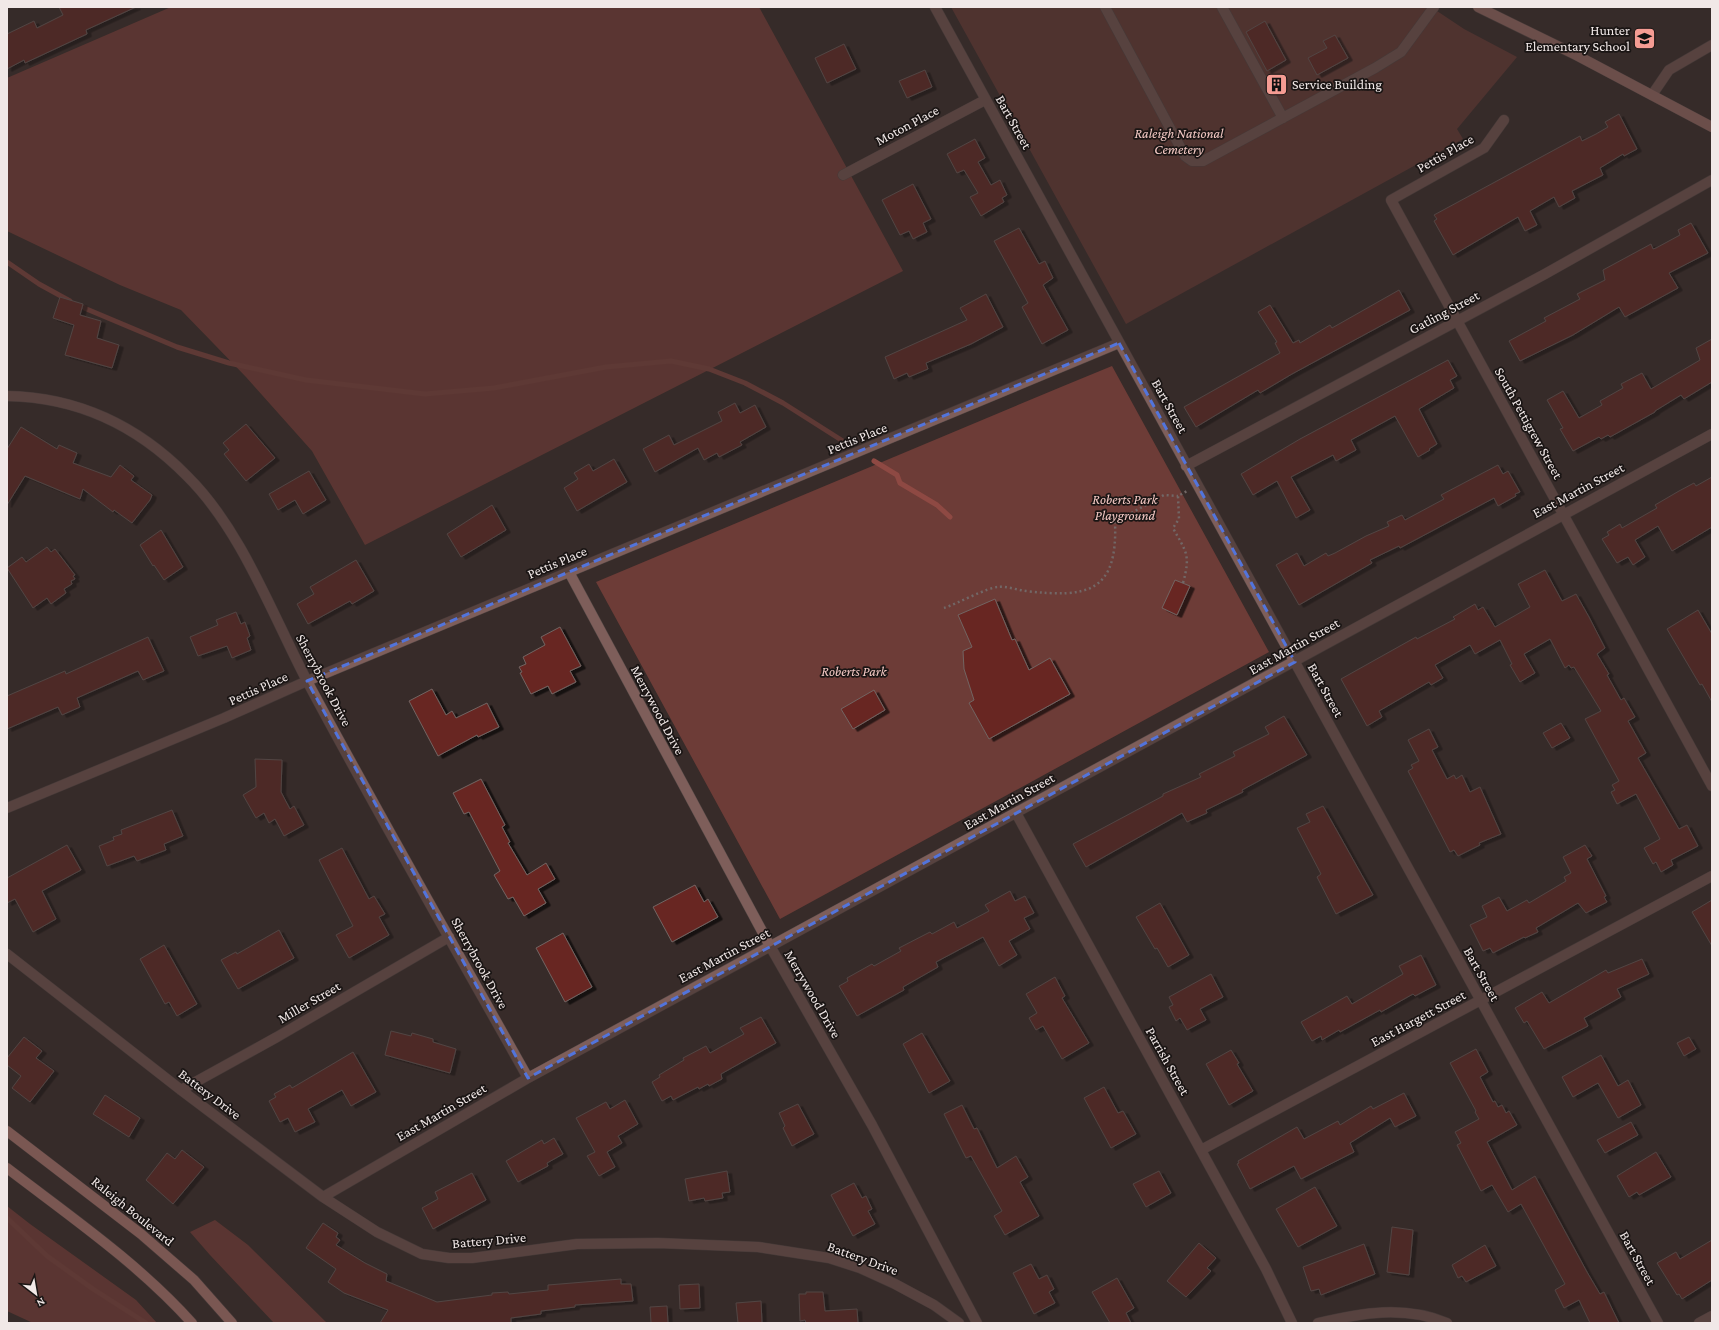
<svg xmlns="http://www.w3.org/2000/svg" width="1719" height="1330" font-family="'Crimson Pro',serif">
  <defs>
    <filter id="shadow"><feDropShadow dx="4.5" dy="2.5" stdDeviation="0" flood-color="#0009"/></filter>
  </defs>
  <rect width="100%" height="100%" fill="#372b29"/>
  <path fill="#6d3c37" d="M951 7H1431L1464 29 1517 57 1457 129 1463 139 1126 324Z
    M1112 366 1269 652 780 919 596 582C768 510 940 437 1112 366Z"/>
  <path fill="#86423c" d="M171 7H759L903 271 365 545 312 451 246 377 181 310 120 285 7 231V78Z
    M7 1206 30 1224 136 1300 157 1323H33L7 1311Z
    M215 1220 248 1245 327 1323H274L210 1255 190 1232Z"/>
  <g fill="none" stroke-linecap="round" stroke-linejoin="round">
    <path stroke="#8e4943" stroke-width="5" d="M7 262 39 284 70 301
      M77 305 177 347 229 363 306 380 425 394 494 388 606 367 671 361 709 369 745 383 783 403 846 443
      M874 461 897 475 900 483 937 505 950 517
      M7 1218 47 1256 93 1289 146 1323"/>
  </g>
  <path fill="#682823" stroke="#726462" filter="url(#shadow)" d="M59 7H136L86 30 87 34 25 63 24 60 7 69V34L34 21 37 28 63 15Z
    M1265 21 1286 60 1267 71 1246 32Z
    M1335 35 1348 58 1317 75 1308 58 1327 48 1323 41Z
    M844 44 856 69 827 83 815 58Z
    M925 70 932 87 907 98 899 81Z
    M1619 114 1637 149 1624 156 1623 154 1600 168 1603 175 1572 191 1575 198 1559 207 1554 197 1530 211 1537 225 1525 231 1518 217 1453 255 1434 221 1437 219 1434 215 1580 136 1582 141 1596 134 1608 127 1605 122Z
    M975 139 985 158 978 162 991 185 1000 180 1007 195 1002 198 1004 202 981 216 970 197 978 193 964 170 957 173 947 154Z
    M913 184 931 219 923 223 927 232 913 239 909 231 900 235 882 200Z
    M1691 223 1708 253 1669 273 1678 288 1625 317 1619 307 1573 335 1520 361 1509 341 1546 321 1544 318 1580 299 1577 294 1605 280 1603 270 1651 244 1653 249 1656 248 1680 235 1678 230Z
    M1019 228 1039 264 1045 261 1053 278 1043 285 1068 330 1042 344 1022 307 1028 303 994 241Z
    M1399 290 1410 310 1292 374 1260 393 1258 390 1196 427 1184 407 1280 353 1275 343 1277 342 1258 312 1270 305 1293 343 1299 340 1300 343 1330 325 1332 328Z
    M986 294 1003 327 971 344 926 363 928 369 909 377 907 373 894 379 885 357 967 320 960 308Z
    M60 297 83 304 80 315 101 321 97 338 119 345 112 368 65 355 74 325 53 318Z
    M1712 339V382L1684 399 1681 395 1655 411V412L1610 437 1608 435 1601 439 1599 437 1573 451 1560 429 1563 428 1547 400 1563 391 1579 418 1602 405 1600 401 1623 388 1621 384 1642 373 1651 389 1678 373 1700 360 1696 348Z
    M1448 360 1457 376 1450 380 1454 388 1419 409 1437 444 1429 449 1430 450 1418 457 1395 416 1351 440 1356 450 1336 461 1333 455 1291 477 1310 510 1296 518 1277 481 1253 495 1241 474 1300 439Z
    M735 403 740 413 755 405 766 427 740 442 742 445 719 457 717 453 704 460 698 448 655 472 643 449 669 435 674 445 722 421 718 412Z
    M246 424 275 458 246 481 224 454 229 450 223 443Z
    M21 427 57 449 59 445 77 453 73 463 111 477 120 465 134 476 131 480 152 495 150 500 132 523 114 510 113 512 83 489 80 499 25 476 7 505V449Z
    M614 459 627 482 577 511 564 488 578 479 574 473 589 464 593 471Z
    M1498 465 1503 474 1508 471 1520 492 1515 494 1516 496 1498 506 1494 498 1400 548 1399 546 1370 560 1372 563 1299 605 1276 565 1297 553 1304 566 1326 553 1328 556 1335 553 1366 536 1389 526 1387 522 1402 515 1405 520 1444 499 1441 495Z
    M309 471 326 500 303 514 295 500 278 510 269 494Z
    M1712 477V527L1672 551 1658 526 1635 540 1645 557 1633 565 1628 557 1617 563 1602 539 1609 535 1607 532 1620 524 1622 528 1657 508 1655 505 1679 491 1694 483 1696 486Z
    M492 505 506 530 461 557 447 534Z
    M161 530 183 567 164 580 154 565 153 566 140 545Z
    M47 547 51 552 55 549 75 575 73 576 75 579 71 581 72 584 64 589 66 593 51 604 47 598 33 608 7 568 22 557 26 562Z
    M356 560 374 591 352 604 350 601 308 624 297 604 314 594 310 587Z
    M1545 570 1562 601 1576 594 1589 617 1605 648 1597 654 1609 674 1607 675 1621 700 1624 698 1635 717 1628 721 1646 753 1638 758 1679 829 1687 825 1698 846 1671 860 1673 865 1661 872 1656 862 1653 864 1644 848 1660 839 1636 794 1617 804 1611 792 1615 790 1612 785 1619 781 1585 719 1601 711 1574 667 1571 668 1569 665 1565 668 1550 639 1524 654 1535 673 1520 682 1510 665 1512 664 1500 640 1475 654 1470 645 1435 665 1443 678 1431 685 1429 682 1379 711 1382 717 1367 726 1341 679 1416 637 1417 639 1455 619 1453 617 1475 604 1478 610 1483 607 1495 627 1530 607 1518 584Z
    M1175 580 1190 586 1177 615 1162 608Z
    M995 599 1012 640 1015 639 1029 670 1050 658 1070 694 989 739 969 703 974 700 964 669 963 651 972 647 958 615Z
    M1698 610 1712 634V702L1702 684 1700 685 1667 629Z
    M236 612 241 624 245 622 250 636 247 638 251 650 232 658 227 646 198 656 190 637 218 625 216 620Z
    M560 627 581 666 570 671 576 682 552 694 548 686 531 694 520 673 522 672 519 667 526 664 523 657 545 645 541 637Z
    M148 637 164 671 143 680 138 671 77 698 80 707 62 715 58 707 7 729V696L65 671 66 674Z
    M432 689 446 715 452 711 456 718 487 703 499 727 478 737 477 735 438 756 409 701Z
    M874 690 885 710 853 729 841 709Z
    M1284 716 1307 755 1242 790 1243 792 1206 810 1207 813 1187 822 1182 813 1086 867 1073 844 1163 796V794L1201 777 1199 774 1235 756 1233 752 1269 734 1265 727Z
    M1561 723 1570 738 1552 748 1543 733Z
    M1429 729 1438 747 1432 750 1447 779 1454 775 1456 779 1462 775 1470 792 1480 787 1501 834 1479 843 1480 845 1458 856 1454 850 1450 852 1408 771 1413 768 1411 765 1419 761 1408 740Z
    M255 759 282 760 281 792 290 809 294 806 304 825 284 836 275 819 269 823 264 813 256 818 243 795 256 787Z
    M481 779 505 825 502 827 510 842 508 843 527 875 546 863 555 879 538 889 546 903 524 916 513 897 508 899 494 875 500 871 469 812 464 814 453 793Z
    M1323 806 1373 895 1336 914 1317 877 1321 874 1297 828 1310 822 1306 814Z
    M172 810 183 836 164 844 166 850 137 861 134 856 107 866 99 846 114 840 113 837 122 834 121 830Z
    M67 845 81 870 42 891 56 919 33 932 15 899 7 903V878Z
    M1585 845 1592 856 1587 859 1606 896 1604 897 1607 902 1586 913 1578 903 1536 928 1538 932 1525 938 1524 937 1493 953 1490 948 1483 951 1470 925 1487 917 1482 906 1499 897 1507 911 1527 900 1529 903 1566 881 1564 877 1571 873 1563 857Z
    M342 848 369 899 374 896 385 914 379 917 389 935 349 958 336 935 353 926 319 860Z
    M695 885 704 902 708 899 718 917 672 942 653 907Z
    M1010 891 1015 901 1025 896 1034 913 1024 918 1030 929 1009 941 1017 955 999 966 983 937 936 962 938 967 903 987 904 990 857 1016 839 986 848 981 847 978 872 964 874 966 901 951 899 948 930 932 932 934 954 922 957 928 989 911 985 905Z
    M1712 900V946L1692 912Z
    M1160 903 1189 955 1168 967 1157 948 1155 949 1136 917Z
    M279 930 294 958 238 989 221 960 236 952 237 954Z
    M563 933 592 987 565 1002 536 948Z
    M164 945 197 1004 177 1016 169 1002 165 1004 140 959Z
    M1421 955 1436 985 1415 996 1413 994 1381 1012 1380 1010 1340 1032 1339 1030 1322 1040 1321 1036 1312 1041 1301 1022 1347 996 1352 1004 1403 974 1399 966Z
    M1642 959 1649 974 1617 989 1621 997 1584 1018 1588 1026 1544 1049 1527 1021 1524 1023 1515 1008 1542 992 1549 1003 1606 970 1608 973Z
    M1211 974 1223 997 1200 1009 1206 1020 1187 1030 1180 1018 1176 1021 1169 1007 1173 1005 1169 997Z
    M1055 977 1065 996 1062 998 1089 1043 1062 1059 1043 1026 1036 1030 1029 1018 1037 1013 1026 994Z
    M761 1017 776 1043 721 1074 722 1079 709 1086 708 1084 699 1089 698 1087 673 1100 671 1096 662 1101 652 1082 660 1077 659 1075 684 1060 683 1058 706 1046 710 1053 744 1034 740 1028Z
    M391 1031 411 1036 412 1033 433 1039V1042L456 1049 450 1073 385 1055Z
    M922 1033 950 1081 929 1093 903 1044Z
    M24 1037 42 1051 36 1058 54 1071 30 1102 12 1088 21 1076 7 1065V1058Z
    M1689 1037 1696 1049 1684 1056 1677 1043Z
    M1476 1049 1488 1072 1480 1077 1493 1102 1495 1101 1498 1107 1502 1105 1506 1113 1509 1111 1517 1125 1487 1142 1512 1190 1535 1176 1587 1272 1600 1294 1604 1292 1619 1323H1590L1579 1300 1564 1308 1555 1290 1565 1284 1521 1204 1508 1212 1492 1185 1481 1191 1457 1145 1461 1143 1455 1132 1479 1119 1475 1112 1476 1111 1450 1063Z
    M1231 1050 1239 1063 1237 1064 1253 1091 1229 1105 1206 1064Z
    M353 1052 376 1092 351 1106 342 1090 308 1109 315 1122 295 1132 288 1118 280 1122 269 1101 276 1097 274 1094 290 1085 292 1088Z
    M1601 1055 1618 1086 1628 1080 1641 1105 1618 1118 1598 1083 1573 1097 1562 1077Z
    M1104 1087 1118 1113 1123 1111 1136 1134 1111 1148 1084 1098Z
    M1404 1093 1416 1116 1395 1127 1390 1118 1350 1143 1354 1152 1301 1179 1294 1166 1250 1189 1237 1164 1239 1163 1238 1161 1297 1127 1304 1139 1338 1121 1340 1125 1371 1106 1373 1109Z
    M105 1095 140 1118 129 1137 93 1114Z
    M625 1100 638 1124 618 1136 622 1143 607 1152 615 1167 599 1176 587 1156 595 1152 576 1118 606 1102 610 1109Z
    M798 1104 814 1134 792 1146 783 1128 785 1126 779 1113Z
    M962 1105 974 1129 977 1128 997 1168 1016 1156 1028 1177 1020 1182 1039 1216 1005 1235 994 1216 1002 1211 971 1156 966 1158 944 1114Z
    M1631 1122 1638 1135 1605 1153 1597 1140Z
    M554 1138 563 1154 547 1163 548 1166 518 1182 506 1161 542 1140 544 1144Z
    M182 1150 204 1167 173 1204 146 1180 167 1153 175 1159Z
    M1656 1152 1671 1177 1639 1195 1637 1192 1629 1197 1617 1176Z
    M727 1171 730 1192 722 1193 723 1198 705 1201 704 1198 689 1201 685 1179Z
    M1159 1171 1171 1193 1146 1207 1133 1184Z
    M472 1173 486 1200 433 1229 422 1208 438 1199 435 1192Z
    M854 1183 862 1198 866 1196 872 1209 868 1211 875 1224 853 1236 831 1195Z
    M1315 1187 1337 1226 1298 1247 1276 1209Z
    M323 1223 338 1233 336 1237 340 1240 336 1245 365 1263 387 1274 386 1281 437 1302 492 1295V1293L508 1292 509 1294 548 1290V1285L621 1279V1284H631L633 1301 575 1305V1307L541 1311V1314L511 1318V1323H380L388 1310 344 1293 328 1282 336 1269 306 1248Z
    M1392 1227 1413 1230 1409 1275 1387 1272Z
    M1712 1240V1280L1682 1299 1679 1294 1677 1295 1657 1263 1676 1252 1680 1259Z
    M1199 1243 1216 1258 1207 1268 1211 1271 1186 1297 1167 1281Z
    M1364 1244 1375 1274 1321 1295 1319 1289 1311 1291 1303 1267Z
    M1485 1245 1496 1266 1466 1282 1462 1276 1458 1278 1452 1265Z
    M1031 1264 1039 1279 1047 1275 1054 1289 1049 1292 1055 1303 1034 1314 1013 1273Z
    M1117 1278 1134 1308 1126 1313 1131 1323H1110L1092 1292Z
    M699 1284 700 1308 680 1309 679 1285Z
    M806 1292H823L825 1311 857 1309 858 1323H806L805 1320 800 1321 799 1294H806Z
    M761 1301 762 1323H738L736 1303Z
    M667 1306 668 1323H651L650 1307Z"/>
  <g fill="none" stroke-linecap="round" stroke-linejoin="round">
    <defs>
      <path id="minor" d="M935 7 1658 1323
        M1105 7 1185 156 1192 161H1203L1375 68 1401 52 1434 7
        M1222 7 1283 118
        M1504 120 1484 148 1391 200 1712 786
        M843 175 985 100
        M7 396C77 397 138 426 187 476 241 529 272 614 307 681 378 814 454 946 528 1078
        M1186 466 1545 274 1712 180
        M569 572 770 946 872 1125 977 1323
        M7 808 224 718 307 681 1119 343
        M1016 813 1266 1269 1292 1323
        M7 954 181 1090 323 1197 377 1232 422 1254 449 1258H472L577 1244 658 1243 758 1247 829 1258 860 1268 895 1284 934 1305 959 1323
        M181 1090 277 1037 449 937
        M1201 1150 1712 876
        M323 1197 528 1078 1712 434
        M1318 1323C1361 1313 1404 1305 1447 1323
        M1699 1323 1712 1316"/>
      <path id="tertiary" d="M1652 95 1669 70 1712 45"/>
      <path id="secondary" d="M1478 7 1576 55 1712 127"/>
      <path id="primary" d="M7 1131 141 1234 194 1280 232 1323
        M7 1168C71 1217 138 1263 192 1323"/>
    </defs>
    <use href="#minor" stroke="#554947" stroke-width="11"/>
    <use href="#tertiary" stroke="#554947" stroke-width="11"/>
    <use href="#secondary" stroke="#554947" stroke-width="11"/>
    <use href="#primary" stroke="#554947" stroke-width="11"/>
    <path stroke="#726766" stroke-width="2.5" stroke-dasharray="2 3" stroke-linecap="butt" d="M1183 583C1191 554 1186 552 1173 528L1179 519 1178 496 1187 491
      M944 608C956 604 989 587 998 587 1007 586 1017 590 1026 591 1087 598 1118 593 1115 522L1164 495 1178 496"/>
    <use href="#minor" stroke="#7e5e5a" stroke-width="10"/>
    <use href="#tertiary" stroke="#7e5e5a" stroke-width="10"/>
    <use href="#secondary" stroke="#aa7872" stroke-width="10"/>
    <use href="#primary" stroke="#cc8c84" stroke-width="10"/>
  </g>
  <path d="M0 0H1719V1330H0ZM1119 343 1295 662 528 1078 307 681Z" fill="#372b29" fill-opacity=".55" fill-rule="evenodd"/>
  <path fill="none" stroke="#5274dc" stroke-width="3" stroke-dasharray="8 5" stroke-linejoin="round" d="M1119 343 1295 662 528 1078 307 681Z"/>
  <defs>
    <symbol id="school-square" viewBox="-11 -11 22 22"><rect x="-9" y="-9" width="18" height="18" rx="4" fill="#f59c93" stroke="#1a1514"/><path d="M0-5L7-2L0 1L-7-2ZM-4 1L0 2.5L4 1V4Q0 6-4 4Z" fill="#111"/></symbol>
    <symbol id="building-square" viewBox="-11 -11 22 22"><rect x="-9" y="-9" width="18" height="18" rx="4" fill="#f59c93" stroke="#1a1514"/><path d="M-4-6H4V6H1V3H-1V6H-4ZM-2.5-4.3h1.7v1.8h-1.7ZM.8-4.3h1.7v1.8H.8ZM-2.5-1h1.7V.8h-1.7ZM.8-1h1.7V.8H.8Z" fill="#111"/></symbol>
  </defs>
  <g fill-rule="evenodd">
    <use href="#school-square" x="1632" y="26" width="25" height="25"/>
    <use href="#building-square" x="1264" y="72" width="25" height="25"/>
  </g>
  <g text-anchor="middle" stroke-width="3.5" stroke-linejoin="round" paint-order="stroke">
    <g font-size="14" fill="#f1e8e7" stroke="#1a1514" text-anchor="end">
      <text x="1630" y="35">Hunter<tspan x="1630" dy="16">Elementary School</tspan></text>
      <text x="1292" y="89" text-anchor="start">Service Building</text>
    </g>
    <g font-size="14" fill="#f1e8e7" stroke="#1a1514">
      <text transform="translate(1014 122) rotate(61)" y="5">Bart Street</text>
      <text transform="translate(907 125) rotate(-28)" y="5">Moton Place</text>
      <text transform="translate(1445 153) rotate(-30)" y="5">Pettis Place</text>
      <text transform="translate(1444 312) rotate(-28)" y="5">Gatling Street</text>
      <text transform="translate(1170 406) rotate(61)" y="5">Bart Street</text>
      <text transform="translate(1529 423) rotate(61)" y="5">South Pettigrew Street</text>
      <text transform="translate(857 438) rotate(-22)" y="5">Pettis Place</text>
      <text transform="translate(1578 490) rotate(-28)" y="5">East Martin Street</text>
      <text transform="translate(557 562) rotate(-23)" y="5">Pettis Place</text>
      <text transform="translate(1294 646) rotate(-29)" y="5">East Martin Street</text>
      <text transform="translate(324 680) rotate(62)" y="5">Sherrybrook Drive</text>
      <text transform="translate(258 688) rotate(-24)" y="5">Pettis Place</text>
      <text transform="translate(1326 690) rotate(61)" y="5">Bart Street</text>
      <text transform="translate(658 710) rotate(62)" y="5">Merrywood Drive</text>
      <text transform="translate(1009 801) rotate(-29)" y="5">East Martin Street</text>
      <text transform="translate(724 955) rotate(-28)" y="5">East Martin Street</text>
      <text transform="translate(480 963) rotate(61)" y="5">Sherrybrook Drive</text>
      <text transform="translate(1482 974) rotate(61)" y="5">Bart Street</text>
      <text transform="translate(813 994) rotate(60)" y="5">Merrywood Drive</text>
      <text transform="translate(309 1002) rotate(-30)" y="5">Miller Street</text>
      <text transform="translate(1418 1018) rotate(-28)" y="5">East Hargett Street</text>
      <text transform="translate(1168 1061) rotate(61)" y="5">Parrish Street</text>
      <text transform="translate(210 1094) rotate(37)" y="5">Battery Drive</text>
      <text transform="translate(441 1112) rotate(-30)" y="5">East Martin Street</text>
      <text transform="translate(133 1211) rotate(39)" y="5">Raleigh Boulevard</text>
      <text transform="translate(489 1240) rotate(-5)" y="5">Battery Drive</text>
      <text transform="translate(863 1258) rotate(20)" y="5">Battery Drive</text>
      <text transform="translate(1638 1258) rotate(61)" y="5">Bart Street</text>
    </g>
    <g font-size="14" font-style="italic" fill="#f4c9c4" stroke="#1a1514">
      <text x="1179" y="138">Raleigh National<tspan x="1179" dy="16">Cemetery</tspan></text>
      <text x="1125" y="504">Roberts Park<tspan x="1125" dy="16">Playground</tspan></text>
      <text x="854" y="676">Roberts Park</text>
    </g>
  </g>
  <rect width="1719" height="1330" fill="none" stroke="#f1e8e7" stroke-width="16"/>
  <g transform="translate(36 1294) rotate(149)" stroke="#1a1514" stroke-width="3" paint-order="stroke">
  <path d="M0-3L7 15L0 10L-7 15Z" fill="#f1e8e7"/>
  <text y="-6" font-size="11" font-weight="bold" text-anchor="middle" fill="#f1e8e7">N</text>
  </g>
</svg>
